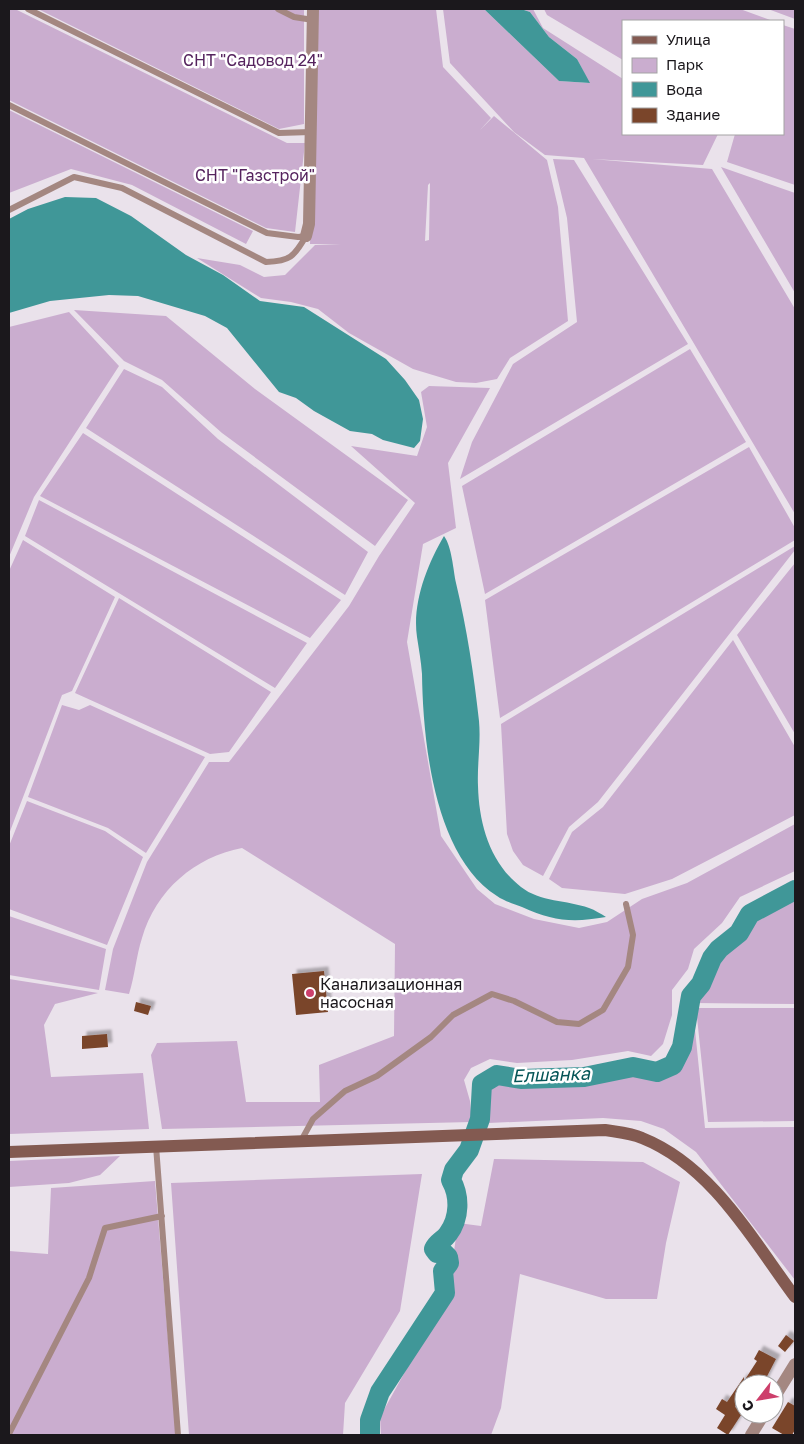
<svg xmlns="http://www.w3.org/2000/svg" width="804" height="1444" font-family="'Golos Text',sans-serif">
  <defs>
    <filter id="shadow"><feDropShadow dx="4.5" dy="-4.5" stdDeviation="1" flood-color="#0004"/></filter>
  </defs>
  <rect width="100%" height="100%" fill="#eae2eb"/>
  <path fill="#caadcf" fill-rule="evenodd" d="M9 9H15L287 143H305L295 232 266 228 9 100Z
    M38 9H304V124L279 129Z
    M317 9H436L443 67 491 118 480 130 494 116 547 160 558 207 568 321 510 358 497 379 476 383 456 382 413 369 349 333 318 309 291 302 261 298 197 258 240 265 264 277 285 275 315 245 341 244H310ZM430 183 429 240 425 241 428 185Z
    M443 9H484L559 81 589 83 577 59 549 37 530 12 521 9H533L543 28 623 79V134H718L703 165 592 159 712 169 795 309V514L584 158 545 155 514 132 450 63Z
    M544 9H740L773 21H623V60L547 15Z
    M768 9H795V19Z
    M783 25 795 29V185L727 162 735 134H783Z
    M9 110 253 231 246 244 132 185 71 169 9 193Z
    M553 159 574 160 688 344 460 479 472 442 513 364 577 322 567 218Z
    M721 167 795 193V293Z
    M74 310 166 316 255 389 408 500 375 546 222 433 162 380 124 361Z
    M69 312 119 366 34 497 9 557V327Z
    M690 349 746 442 485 594 462 486Z
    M124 369 162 387 218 439 368 552 345 595 86 428Z
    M429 386 490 388 448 463 456 528 423 544 407 642 441 836 477 889 495 904 534 919 579 928 607 922 642 899 687 883 795 824V871L740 897 722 923 694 949 688 969 672 990V1015L663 1044 651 1056 628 1051 572 1060 517 1063 490 1059 471 1068 464 1080 470 1101 472 1122 162 1129 151 1055 157 1043 237 1041 246 1102H320L319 1065 394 1036 395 944 242 848C195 857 156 890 142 938 136 957 135 975 129 994L105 990 113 949 147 862 209 762H229L349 606 379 556 415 503 351 446 417 456 427 427 421 392Z
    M83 433 341 600 310 638 40 496Z
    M749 447 795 528V540L500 718 485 600Z
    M39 500 307 643 275 688 25 536Z
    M23 540 115 597 72 691 62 695 9 834V571Z
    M795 546V550L598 802 569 827 543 876 523 865 513 851 507 834 501 724Z
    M795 563V734L737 635Z
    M119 598 271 692 229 752 210 754 75 693Z
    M733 640 795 747V815L672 879 625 894 562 888 549 879 572 832 603 807Z
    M62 705 79 710 90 705 205 757 146 853 108 828 28 797Z
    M27 801 105 831 143 857 107 945 9 909V846Z
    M792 884H795V1004L694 1003 684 999 706 962 749 908Z
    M9 916 106 949 99 990 9 975Z
    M9 979 98 993 55 1004 44 1025 51 1077 143 1073 149 1129 9 1134Z
    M686 1005 693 1010 705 1128 795 1127V1280L696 1152 664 1129 641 1121 603 1118 488 1123 484 1099 477 1079 485 1071 518 1074 570 1073 627 1063 646 1068 664 1064 678 1039Z
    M696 1008H795V1121L708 1122Z
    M120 1156 100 1175 69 1183 9 1187V1161Z
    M494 1159 643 1162 680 1182 666 1243 657 1299H606L520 1274 501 1408 491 1435H381L380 1417 448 1294 458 1223 481 1226Z
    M422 1174 400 1311 345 1403 343 1435H189L171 1183Z
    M155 1181 176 1435H9V1251L48 1254 51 1188Z"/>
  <path fill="#409798" d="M484 9H521L530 12 549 37 577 59 590 83 559 81Z
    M65 197 96 198 131 216 186 255 223 275 260 301 304 307 386 359 405 380 419 400 423 419 420 441 414 448 383 440 372 434 350 431 314 411 296 398 279 392 227 328 205 316 138 296 109 295 50 301 9 313V219L28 209Z
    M444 536C452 547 453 569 456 583 467 629 474 675 479 721 481 743 477 764 478 786 479 824 490 863 521 887 540 902 567 900 589 908 595 910 601 914 606 917 572 923 553 921 522 907 514 904 504 901 497 896 434 856 423 742 422 674 421 661 419 650 417 637 412 603 427 565 444 536Z"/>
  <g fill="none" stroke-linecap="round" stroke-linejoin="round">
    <path stroke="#409798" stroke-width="20" d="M370 1435V1420L380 1392 445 1293 443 1271 449 1263 448 1257 444 1253H437L434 1249C437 1242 444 1240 448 1234 460 1218 460 1196 451 1180L454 1170 469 1150 480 1119 482 1084 497 1075 521 1079 584 1077 633 1067 657 1072 673 1065 682 1047 691 996 701 984 712 958 719 949 739 933 750 914 795 890"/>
  </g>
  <path fill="#7a452a" filter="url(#shadow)" d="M324 971 328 1012 296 1015 292 974Z
    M136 1002 151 1006 148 1015 134 1011Z
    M107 1034 108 1047 82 1049V1036Z
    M786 1335 794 1341 785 1352 778 1346Z
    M759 1350 776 1359 763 1384H755L746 1378 757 1361 754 1359Z
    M744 1377V1395L735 1407 743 1412 728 1435 717 1428 725 1415 716 1409 722 1399 727 1402Z
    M788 1402 795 1406V1430L792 1435H784L772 1428Z"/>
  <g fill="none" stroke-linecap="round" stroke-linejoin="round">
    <path stroke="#a48781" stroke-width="6" d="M28 9 279 133 311 132
      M278 9 294 17 313 20
      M9 105 267 233 298 237 306 236
      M9 210 74 177 122 188 266 262C290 261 294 257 306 236
      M301 1141 313 1119 345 1091 377 1076 431 1037 453 1015 492 994 514 1001 557 1022 579 1024 603 1010 628 967 633 935 626 904
      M156 1146 178 1435
      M9 1434 89 1278 105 1228 162 1216"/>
    <path stroke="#a48781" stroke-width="12" d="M306 236 309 224 313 9
      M774 1398 795 1364
      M751 1435 764 1414"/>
    <path stroke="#835a51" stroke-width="12" d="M9 1152 605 1130C617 1132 631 1133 642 1138 712 1166 752 1239 795 1297"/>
  </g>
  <circle fill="#cd3f6b" stroke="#fff" stroke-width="2" cx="310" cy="993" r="5"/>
  <g text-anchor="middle" stroke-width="5" stroke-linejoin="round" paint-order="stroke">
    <g font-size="16" fill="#55235e" stroke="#fff">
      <text x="253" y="66">СНТ "Садовод 24"</text>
      <text x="255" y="181">СНТ "Газстрой"</text>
    </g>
    <g font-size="16" fill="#1b181c" stroke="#fff" text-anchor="start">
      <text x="320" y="990">Канализационная<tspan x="320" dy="18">насосная</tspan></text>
    </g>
    <g font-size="18" font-style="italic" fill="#045456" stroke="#fff">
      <text transform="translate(551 1075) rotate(-2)" y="6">Елшанка</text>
    </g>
  </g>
  <rect width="804" height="1444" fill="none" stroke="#1b181c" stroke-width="20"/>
  <rect x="622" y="20" width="162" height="115" fill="#ffffff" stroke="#a4a3a4"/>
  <rect x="632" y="36" width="25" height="8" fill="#835a51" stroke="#a4a3a4"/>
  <text x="666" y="45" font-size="15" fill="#1b181c">Улица</text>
  <rect x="632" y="58" width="25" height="15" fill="#caadcf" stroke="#a4a3a4"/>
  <text x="666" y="70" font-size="15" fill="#1b181c">Парк</text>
  <rect x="632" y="82" width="25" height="15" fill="#409798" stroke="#a4a3a4"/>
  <text x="666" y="95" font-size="15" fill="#1b181c">Вода</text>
  <rect x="632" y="108" width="25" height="15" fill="#7a452a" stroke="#a4a3a4"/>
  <text x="666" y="120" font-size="15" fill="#1b181c">Здание</text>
  <g transform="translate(759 1399) rotate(239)"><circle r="24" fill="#ffffff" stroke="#a4a3a4"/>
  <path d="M0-4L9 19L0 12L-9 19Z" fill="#cd3f6b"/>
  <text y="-8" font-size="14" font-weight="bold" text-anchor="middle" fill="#1b181c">С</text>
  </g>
</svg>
